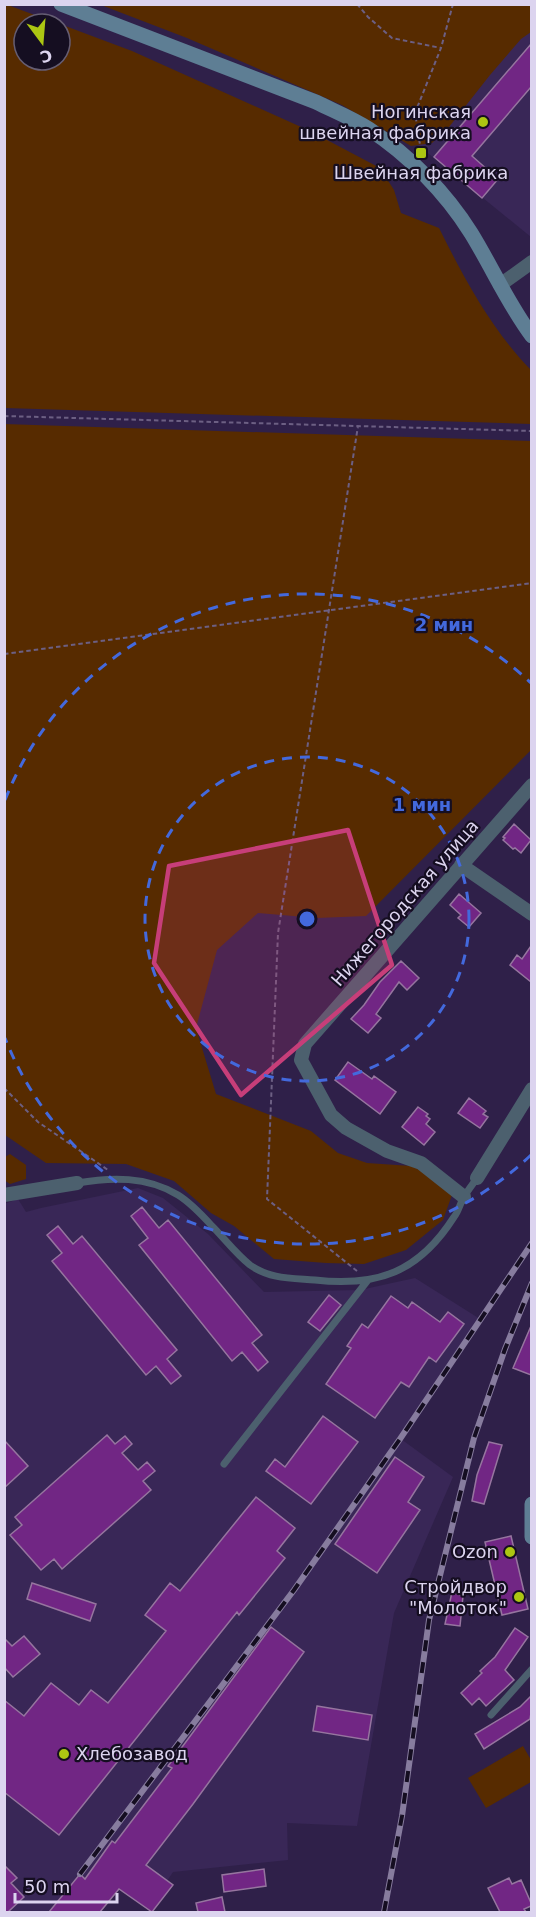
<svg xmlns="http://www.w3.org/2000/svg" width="536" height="1917" font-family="'DejaVu Sans',sans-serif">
  <rect width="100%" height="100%" fill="#2f2049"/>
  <path fill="#392757" d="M531 7V237L413 141Z
    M138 1188 163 1198 208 1234 264 1292 360 1290 415 1278 480 1319 401 1439 453 1477 394 1613 357 1826 287 1823 288 1860 173 1872 167 1881 173 1885 152 1912 118 1888 100 1912H5L4 1204 18 1199 26 1212 41 1208Z"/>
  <path fill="#572b00" d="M5 4 59 24H24V60H60V24L132 51 310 131 380 168 394 190 401 213 439 228C464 278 491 329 531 370V424L5 408Z
    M101 5H531V32L521 39 490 75 449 127 432 143 411 146 342 105 187 38Z
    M4 424 531 441V750L366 916 317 918 258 913 217 950 196 1028 216 1094 311 1131 338 1153 367 1163 411 1166 433 1176 452 1195 443 1220 406 1250 364 1264 326 1263 274 1259 234 1226 211 1213 174 1181 126 1164 46 1163 5 1135Z
    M10 1154 26 1165V1179L10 1184 4 1180 5 1157Z
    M523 1746 531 1760V1782L486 1808 468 1778Z"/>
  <path fill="#712684" stroke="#96759f" stroke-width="1.5" d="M531 44V87L472 156 498 179 482 198 434 157Z
    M514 824 531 840 521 853 515 848 513 849 503 840 505 838 503 837Z
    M459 894 481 913 469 927 458 918 461 915 450 905Z
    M531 946V982L510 965 517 955 522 959Z
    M401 961 419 978 407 990 399 982 376 1014 381 1018 368 1033 351 1019 364 1005 380 982Z
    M348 1062 372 1079 374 1076 396 1092 380 1114 335 1080Z
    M469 1098 486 1111 483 1114 488 1117 480 1128 458 1113Z
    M418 1107 428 1114 426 1116 430 1119 426 1124 435 1132 424 1145 402 1127Z
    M142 1207 159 1228 168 1220 262 1335 252 1343 268 1362 258 1371 242 1352 232 1361 139 1245 148 1238 131 1216Z
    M58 1226 73 1244 82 1236 177 1350 167 1359 181 1376 171 1384 156 1366 146 1375 52 1261 62 1253 47 1235Z
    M329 1295 341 1305 320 1331 308 1322Z
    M391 1296 408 1308 412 1302 440 1322 448 1312 464 1324 436 1362 429 1357 409 1387 401 1382 375 1418 326 1384 351 1348 347 1346 362 1324 368 1328Z
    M531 1326V1375L513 1368Z
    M323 1416 358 1442 311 1504 266 1471 275 1459 285 1467Z
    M107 1435 115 1444 125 1436 132 1444 122 1453 138 1470 147 1462 155 1471 143 1481 151 1490 62 1569 54 1559 41 1570 10 1535 22 1525 15 1517Z
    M4 1440 28 1466 4 1488Z
    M489 1442 502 1445 484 1504 472 1501 477 1475Z
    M395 1457 424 1477 408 1502 420 1510 377 1573 335 1544Z
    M256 1497 295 1528 277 1551 285 1558 239 1615 237 1612 59 1835 4 1792V1700L24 1716 51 1683 79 1705 91 1690 108 1703 166 1631 145 1615 170 1583 180 1591Z
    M511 1536 528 1609 502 1615 485 1542Z
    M32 1583 96 1604 90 1621 27 1599Z
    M452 1592 463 1596 460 1626 445 1624Z
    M271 1627 304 1652 193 1804 146 1865 173 1885 152 1912 119 1889 100 1912H49L80 1874 85 1879 112 1841 115 1843 172 1768 168 1766Z
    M515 1628 528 1637 505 1670 514 1680 486 1706 479 1698 472 1705 461 1693 482 1673 480 1671 495 1657Z
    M24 1636 40 1654 13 1677 4 1667V1638L12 1646Z
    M531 1696V1713L530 1719 484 1749 475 1734 520 1707Z
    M317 1706 372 1715 368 1740 313 1731Z
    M4 1865 17 1878 11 1883 24 1897 8 1912H4Z
    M264 1869 266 1886 224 1892 222 1875Z
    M509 1878 512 1884 521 1880 531 1903V1906L524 1909 526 1912H500L488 1888Z
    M222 1897 225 1912H198L196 1903Z"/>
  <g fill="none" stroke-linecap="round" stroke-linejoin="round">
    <path stroke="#6c5f83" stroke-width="2" stroke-dasharray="4.5 3" stroke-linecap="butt" d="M357 4 368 17 392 38 441 48
      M421 151 415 113 441 48 453 4
      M4 416 532 431
      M4 654 532 583
      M4 1088 38 1122 108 1170
      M357 1271 267 1199 278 933 358 426"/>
    <path stroke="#4c606e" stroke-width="7" d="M77 1183C111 1177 147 1176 178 1195 191 1203 202 1215 212 1226 224 1238 236 1254 250 1265 270 1279 291 1278 315 1280 378 1287 419 1272 454 1217 459 1211 460 1203 464 1197 468 1190 473 1184 477 1178
      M224 1464 368 1280
      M491 1715 532 1669"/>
    <path stroke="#4c606e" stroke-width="14" d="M500 285 532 262
      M461 865 532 914
      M477 1178 532 1089
      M4 1195 77 1183
      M464 1197 421 1163 387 1151 346 1128 331 1115 301 1060 305 1044 532 785"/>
    <path stroke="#5e7e94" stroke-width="15" d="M61 4 316 102C334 111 352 118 369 129 409 155 446 193 471 233 492 267 508 304 532 336
      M532 1504V1537"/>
    <defs>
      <path id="rail" d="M80 1874 294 1590 400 1439 532 1243
        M384 1912 402 1816 429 1620 474 1438 505 1349 532 1283"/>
    </defs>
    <use href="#rail" stroke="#877c9e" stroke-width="6"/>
    <use href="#rail" stroke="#150e21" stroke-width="4" stroke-dasharray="11" stroke-linecap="butt"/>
  </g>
  <path fill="#c73e79" fill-opacity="0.2" stroke="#c73e79" stroke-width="4.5" stroke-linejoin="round" d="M348 830 392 965 241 1095 154 963 169 866Z"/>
  <g fill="none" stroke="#4369dd" stroke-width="3" stroke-dasharray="10 8">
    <circle cx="307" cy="919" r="162"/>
    <path d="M531 1155A325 325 0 0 1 5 1038M5 800A325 325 0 0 1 531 683"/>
  </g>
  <g fill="#acc612" stroke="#150e21" stroke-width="2">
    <circle cx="483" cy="122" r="6"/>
    <rect x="415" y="147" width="12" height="12" rx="3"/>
    <circle cx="510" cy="1552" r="6"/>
    <circle cx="519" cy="1597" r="6"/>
    <circle cx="64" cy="1754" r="6"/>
  </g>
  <g text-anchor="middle" stroke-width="4.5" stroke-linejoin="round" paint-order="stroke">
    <g font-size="18" fill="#dcd4ef" stroke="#150e21" text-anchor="end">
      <text x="471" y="118">Ногинская<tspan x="471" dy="21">швейная фабрика</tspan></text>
      <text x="421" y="179" text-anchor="middle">Швейная фабрика</text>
      <text x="498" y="1558">Ozon</text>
      <text x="507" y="1593">Стройдвор<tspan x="507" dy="21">"Молоток"</tspan></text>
      <text x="76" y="1760" text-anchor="start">Хлебозавод</text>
    </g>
    <g font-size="18" fill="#dcd4ef" stroke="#150e21">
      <text transform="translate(405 903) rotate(-49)" y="6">Нижегородская улица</text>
    </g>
  </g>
  <circle cx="307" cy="919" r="9" fill="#4369dd" stroke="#150e21" stroke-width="3"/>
  <g font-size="18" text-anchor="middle" font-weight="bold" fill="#4369dd" stroke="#150e21" stroke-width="4.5" stroke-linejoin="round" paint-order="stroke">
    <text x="444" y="631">2 мин</text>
    <text x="422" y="811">1 мин</text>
  </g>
  <rect width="536" height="1917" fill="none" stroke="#dcd4ef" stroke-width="12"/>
  <g transform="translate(42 42) rotate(164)"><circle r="28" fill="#150e21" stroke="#655d73" stroke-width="1.5"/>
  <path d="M0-4.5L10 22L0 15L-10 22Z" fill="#acc612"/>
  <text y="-9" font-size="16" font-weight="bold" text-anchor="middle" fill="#dcd4ef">С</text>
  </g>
  <path d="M15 1893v9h102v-9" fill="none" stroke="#dcd4ef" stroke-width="3"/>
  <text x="24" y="1893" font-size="18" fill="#dcd4ef" stroke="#150e21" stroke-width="4.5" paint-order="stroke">50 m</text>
</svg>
